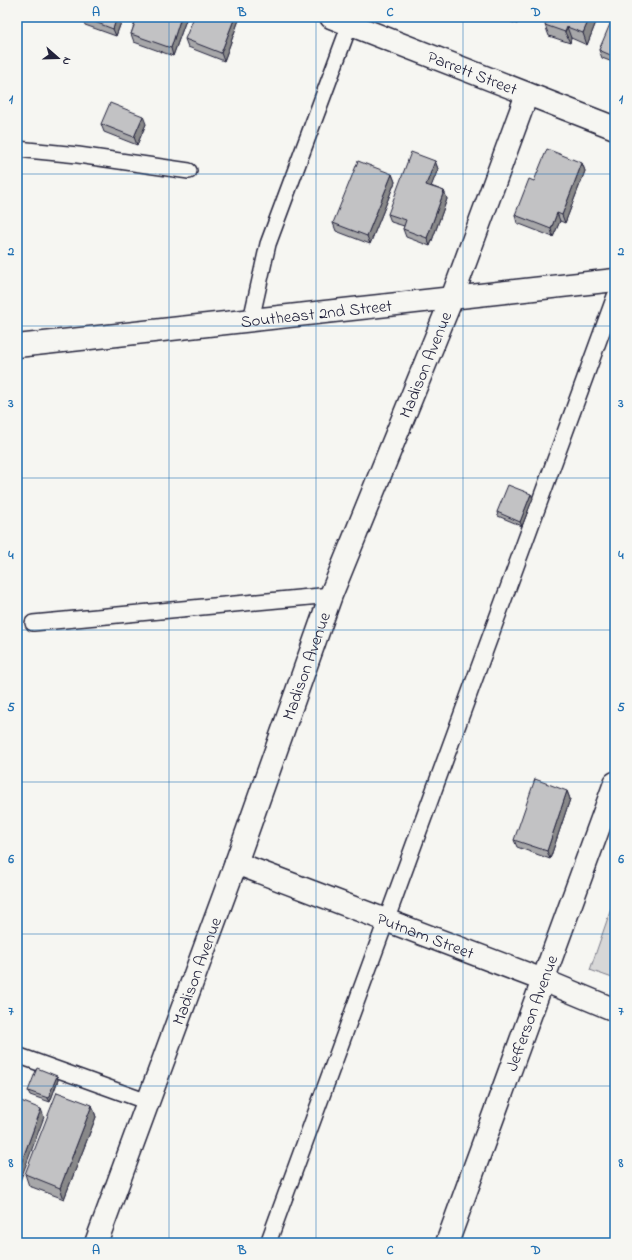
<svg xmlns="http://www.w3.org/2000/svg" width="632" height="1260" font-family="'Indie Flower',sans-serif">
  <rect width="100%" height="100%" fill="#f6f6f2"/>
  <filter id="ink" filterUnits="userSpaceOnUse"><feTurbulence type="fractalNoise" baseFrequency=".025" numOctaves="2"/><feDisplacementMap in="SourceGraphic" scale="8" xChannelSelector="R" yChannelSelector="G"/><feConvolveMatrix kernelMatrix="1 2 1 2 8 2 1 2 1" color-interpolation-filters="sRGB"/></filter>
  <g filter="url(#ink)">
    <path fill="#d7d7d7" stroke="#7c7c89" d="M615 897V979L590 970Z"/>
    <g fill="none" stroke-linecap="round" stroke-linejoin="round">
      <defs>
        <path id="service" d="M17 149 78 155 189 171
          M251 320 268 244 350 24
          M33 623 331 595
          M17 1055 148 1102
          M268 1243 615 296"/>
        <g id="minor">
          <path id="s1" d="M331 17 615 128"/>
          <path id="s2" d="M236 863 543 980 615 1010"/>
          <path id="s3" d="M96 1243 236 863 331 595 452 298 527 94"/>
          <path id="s4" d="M447 1243 615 783"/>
        </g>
        <g id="tertiary">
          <path id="s5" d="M17 346 615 280"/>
        </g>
      </defs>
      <use href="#service" stroke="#22223b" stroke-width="18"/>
      <use href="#minor" stroke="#22223b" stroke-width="25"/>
      <use href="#tertiary" stroke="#22223b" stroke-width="25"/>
      <use href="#service" stroke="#f6f6f2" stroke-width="15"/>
      <use href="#minor" stroke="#f6f6f2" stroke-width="22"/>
      <use href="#tertiary" stroke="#f6f6f2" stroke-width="22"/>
    </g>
    <path fill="#a7a7a9" stroke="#22223b" d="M82 17H123L116 36 85 25Z
      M137 17H187L173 56 134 42 131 34Z
      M240 17 224 61 188 47 185 39Z
      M498 17H520L517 24Z
      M598 17 587 45 571 38 570 43 549 36 545 25Z
      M615 17V63L602 58 599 50Z
      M101 124H146L137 145 104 132Z
      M435 161 438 169 431 186 444 191 447 199 430 246 406 237 403 229 404 226 391 222 388 214Z
      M582 163 585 171 565 223 560 221 553 237 517 223 515 215 534 181Z
      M392 174 395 182 370 244 336 231 333 223Z
      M533 498 522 526 498 516 497 512Z
      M567 791 570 799 550 859 517 847 514 840Z
      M57 1076 58 1080 50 1102 30 1095 28 1091Z
      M92 1105 96 1117 64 1199 29 1186 25 1174Z"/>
    <path fill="#888889" stroke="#22223b" d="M117 17H123L116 36 113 29Z
      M181 17H187L173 56 171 48Z
      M235 17H240L224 61 221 53Z
      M514 17H520L517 24Z
      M590 17H598L587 45 583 33Z
      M567 27 571 38 570 43 565 32Z
      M143 116 146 124 137 145 134 137Z
      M435 161 438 169 429 192 426 185Z
      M582 163 585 171 565 223 562 215Z
      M392 174 395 182 370 244 367 236Z
      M444 191 447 199 430 246 427 238Z
      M557 213 560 221 553 237 551 229Z
      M531 494 533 498 522 526 520 522Z
      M567 791 570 799 550 859 547 851Z
      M57 1076 58 1080 50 1102 48 1098Z
      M92 1105 96 1117 64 1199 60 1188Z
      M41 1109 44 1117 17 1189V1174Z"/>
    <path fill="#c2c2c4" stroke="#22223b" d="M82 17H117L113 29Z
      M137 17H181L171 48 131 34Z
      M194 17H235L221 53 185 39Z
      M548 17H590L583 33 567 27 565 32 545 25Z
      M613 17H615V57L599 50Z
      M110 103 143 116 134 137 101 124Z
      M547 149 582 163 562 215 557 213 551 229 515 215 529 179 534 181Z
      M411 152 435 161 426 185 444 191 427 238 403 229 406 220 388 214Z
      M358 161 392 174 367 236 333 223Z
      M508 485 531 494 520 522 497 512Z
      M535 779 567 791 547 851 514 840Z
      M37 1068 57 1076 48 1098 28 1091Z
      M57 1092 92 1105 60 1188 25 1174Z
      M21 1101 41 1109 17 1174V1112Z"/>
  </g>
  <path fill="none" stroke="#1f6fb2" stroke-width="1" stroke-opacity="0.55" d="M169 17V1243M316 17V1243M463 17V1243M17 174H615M17 326H615M17 478H615M17 630H615M17 782H615M17 934H615M17 1086H615"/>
  <g text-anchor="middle" stroke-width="4" stroke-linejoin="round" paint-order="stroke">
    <g font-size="17" fill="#22223b" stroke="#f6f6f2">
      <text dy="6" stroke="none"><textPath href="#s1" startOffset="152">Parrett Street</textPath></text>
      <text dy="6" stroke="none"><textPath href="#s5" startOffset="301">Southeast 2nd Street</textPath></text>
      <text dy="6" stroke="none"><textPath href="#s3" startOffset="938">Madison Avenue</textPath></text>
      <text dy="6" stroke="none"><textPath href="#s3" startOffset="614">Madison Avenue</textPath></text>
      <text dy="6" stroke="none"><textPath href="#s2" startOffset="203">Putnam Street</textPath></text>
      <text dy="6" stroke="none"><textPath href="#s3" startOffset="290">Madison Avenue</textPath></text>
      <text dy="6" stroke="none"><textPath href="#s4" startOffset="245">Jefferson Avenue</textPath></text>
    </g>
  </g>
  <rect width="632" height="1260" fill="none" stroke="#f6f6f2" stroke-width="44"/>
  <g transform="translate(58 58) rotate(110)" stroke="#f6f6f2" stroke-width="3" paint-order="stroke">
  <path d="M0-3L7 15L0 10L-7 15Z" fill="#22223b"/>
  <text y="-6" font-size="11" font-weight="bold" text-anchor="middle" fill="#22223b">N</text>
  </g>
  <rect x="22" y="22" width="588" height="1216" fill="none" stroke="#1f6fb2" stroke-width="1.5"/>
  <g font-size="13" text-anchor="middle" font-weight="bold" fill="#1f6fb2">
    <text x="96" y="16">A</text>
    <text x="242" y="16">B</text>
    <text x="390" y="16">C</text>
    <text x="536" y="16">D</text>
    <text x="11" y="103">1</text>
    <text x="621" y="103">1</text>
    <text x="11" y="255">2</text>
    <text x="621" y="255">2</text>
    <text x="11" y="407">3</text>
    <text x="621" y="407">3</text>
    <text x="11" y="559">4</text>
    <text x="621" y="559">4</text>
    <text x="11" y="711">5</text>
    <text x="621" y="711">5</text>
    <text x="11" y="863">6</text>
    <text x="621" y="863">6</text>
    <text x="11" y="1015">7</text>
    <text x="621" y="1015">7</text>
    <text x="11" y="1167">8</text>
    <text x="621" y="1167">8</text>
    <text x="96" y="1254">A</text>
    <text x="242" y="1254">B</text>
    <text x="390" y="1254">C</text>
    <text x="536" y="1254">D</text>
  </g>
</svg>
